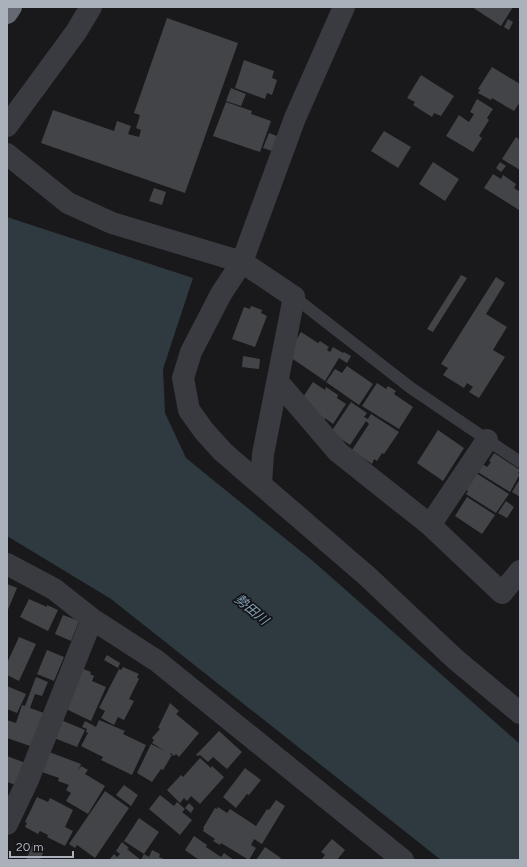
<svg xmlns="http://www.w3.org/2000/svg" width="527" height="867" font-family="Figtree,'Noto Sans JP',sans-serif">
  <rect width="100%" height="100%" fill="#19191b"/>
  <path fill="#2e3940" d="M7 217 193 278 163 369 165 413 186 458 313 561 520 744V860H441L111 599 7 536Z"/>
  <path fill="#434448" d="M472 7H513L501 26Z
    M167 18 238 43 185 193 41 143 53 110 114 131 117 121 131 126 128 134 139 137 141 130 136 128 140 115 134 113Z
    M508 19 513 22 509 30 504 27Z
    M244 60 274 71 272 78 277 80 272 95 267 93 265 99 235 88Z
    M492 67 520 84V102L514 111 492 98 491 100 478 93 480 90 478 89Z
    M421 75 454 96 441 116 434 113 432 117 413 105 415 102 407 98Z
    M231 88 246 94 241 106 226 101Z
    M477 99 493 109 487 118 489 120 479 136 482 138 473 152 446 136 459 115 469 122 474 114 470 112Z
    M226 102 252 111 251 114 271 121 260 152 213 136Z
    M384 131 411 147 398 168 371 151Z
    M269 133 277 136 272 151 263 148Z
    M516 137 520 140V170L502 159Z
    M433 162 459 179 445 201 419 184Z
    M500 162 506 166 501 172 496 168Z
    M493 174 501 179 503 175 516 184 514 188 520 192V208L519 210 484 188Z
    M154 188 166 192 162 205 149 201Z
    M461 275 467 278 433 332 427 329Z
    M496 277 505 283 486 314 507 327 493 350 505 357 479 398 469 392 473 387 467 383 464 388 443 375 448 368 441 364Z
    M251 306 262 310 261 313 267 316 255 347 232 339 244 307 250 309Z
    M301 332 318 343 320 341 329 347 327 350 330 352 333 347 343 353 344 352 351 356 347 363 339 358 325 381 287 355Z
    M243 356 260 359 259 369 242 367Z
    M347 366 373 384 359 405 326 382 335 369 342 373Z
    M313 382 325 390 326 387 338 395 337 398 346 404 333 424 325 418 324 420 299 403Z
    M377 383 386 389 388 386 396 391 394 394 413 407 399 429 362 406Z
    M351 402 367 413 364 417 368 419 371 414 399 432 384 454 382 453 377 461 374 459 372 464 352 450 369 424 366 421 350 445 331 432Z
    M438 430 464 448 443 481 417 463Z
    M494 453 520 470 518 473 520 474 510 492 476 471 481 463 487 467 491 462 489 461Z
    M476 473 509 494 496 513 466 494 468 491 466 489Z
    M520 479V497L512 492Z
    M467 497 495 515 482 534 455 516Z
    M506 501 514 507 507 518 498 513Z
    M7 584 17 588 7 612Z
    M29 599 47 607V605L58 610 48 631 20 617Z
    M63 615 79 621 71 641 55 634Z
    M19 637 36 644 19 681 7 675V663Z
    M47 650 64 657 54 681 37 674Z
    M107 655 120 663 118 668 104 660Z
    M78 667 91 672 90 674 94 676 92 681 106 687 91 721 64 708Z
    M123 667 139 674 137 677 139 679 129 699 134 701 124 720 118 717 114 725 101 718 105 711 99 708 119 669 121 670Z
    M36 677 48 682 42 696 35 694 30 708 44 713 33 747 7 738V720L16 723 22 705 25 706Z
    M7 686 26 694 17 713 7 709Z
    M170 703 179 711 176 714 199 733 179 757 176 754 174 756 171 753 170 754 172 755 163 770 161 769 152 782 137 773 151 744 165 751 152 743 154 740 152 738 160 729 158 728Z
    M61 720 85 730 77 747 54 738Z
    M99 720 125 731 123 734 146 745 132 775 101 760 103 757 81 746 88 733 86 732 87 729 82 727 85 721 96 727Z
    M219 731 242 752 227 769 213 757 208 762 200 755 198 756 196 755Z
    M49 752 81 764 78 771 81 766 88 770 85 774 105 786 88 814 66 801 71 793 66 790 69 785 58 781 59 778 42 772Z
    M7 756 28 764 19 786 7 782Z
    M200 758 211 768 212 766 224 777 200 804 191 796 187 801 184 798 180 803 167 790 181 775 183 777Z
    M245 768 261 780 249 795 247 794 236 808 223 797Z
    M124 785 138 795 131 806 116 795Z
    M105 791 129 808 95 858 77 845 75 848 69 844Z
    M160 795 174 806 177 802 185 809 182 812 192 820 180 835 149 809Z
    M37 797 48 802 50 798 73 810 65 827 73 831 65 846 47 837 48 835 40 831 38 834 25 827 27 823 25 822Z
    M276 800 285 806 262 844 254 839 251 845 256 848 249 860 221 843 220 845 213 841 215 839 203 831 204 828H203L215 808 217 809 218 807 227 813 230 809 256 826 267 809 269 810Z
    M189 803 194 808 191 813 185 808Z
    M139 818 159 832 144 854 124 841Z
    M194 836 207 845 206 847 221 857 224 853 234 860H199L185 850Z
    M332 839 345 850 337 860H321L325 855 321 852Z
    M122 842 129 848 127 849 141 860H109L114 854 117 857 120 854 116 851Z
    M33 843 45 848 40 860H26Z
    M265 847 281 858 279 860H256Z
    M152 850 160 854 159 857 166 860H141L144 854 149 857Z"/>
  <g fill="none" stroke-linecap="round" stroke-linejoin="round">
    <path stroke="#3a3b40" stroke-width="12" d="M294 297 411 388 520 462"/>
    <path stroke="#3a3b40" stroke-width="22" d="M344 7 295 118 242 262 221 294 191 352 183 378 189 410 204 431 223 452 367 576 455 659 520 713
      M7 126 76 32 91 7
      M7 154 68 203 112 223 242 262 294 297 263 454 261 484
      M278 382 338 452 430 525 502 593 520 571
      M430 525 487 440
      M7 564 54 589 92 619 157 661 403 860
      M7 824 28 780 92 619"/>
    <path stroke="#666972" stroke-width="22" d="M7 13 11 7"/>
  </g>
  <g text-anchor="middle" stroke-width="3.5" stroke-linejoin="round" paint-order="stroke">
    <g font-size="13" font-style="italic" fill="#82a0b6" stroke="#141416">
      <text transform="translate(252 609) rotate(40)" y="5">勢田川</text>
    </g>
  </g>
  <rect width="527" height="867" fill="none" stroke="#abb1bb" stroke-width="16"/>
  <path d="M10 851v6h63v-6" fill="none" stroke="#abb1bb" stroke-width="2"/>
  <text x="16" y="851" font-size="12" fill="#abb1bb" stroke="#141416" stroke-width="3" paint-order="stroke">20 m</text>
</svg>
